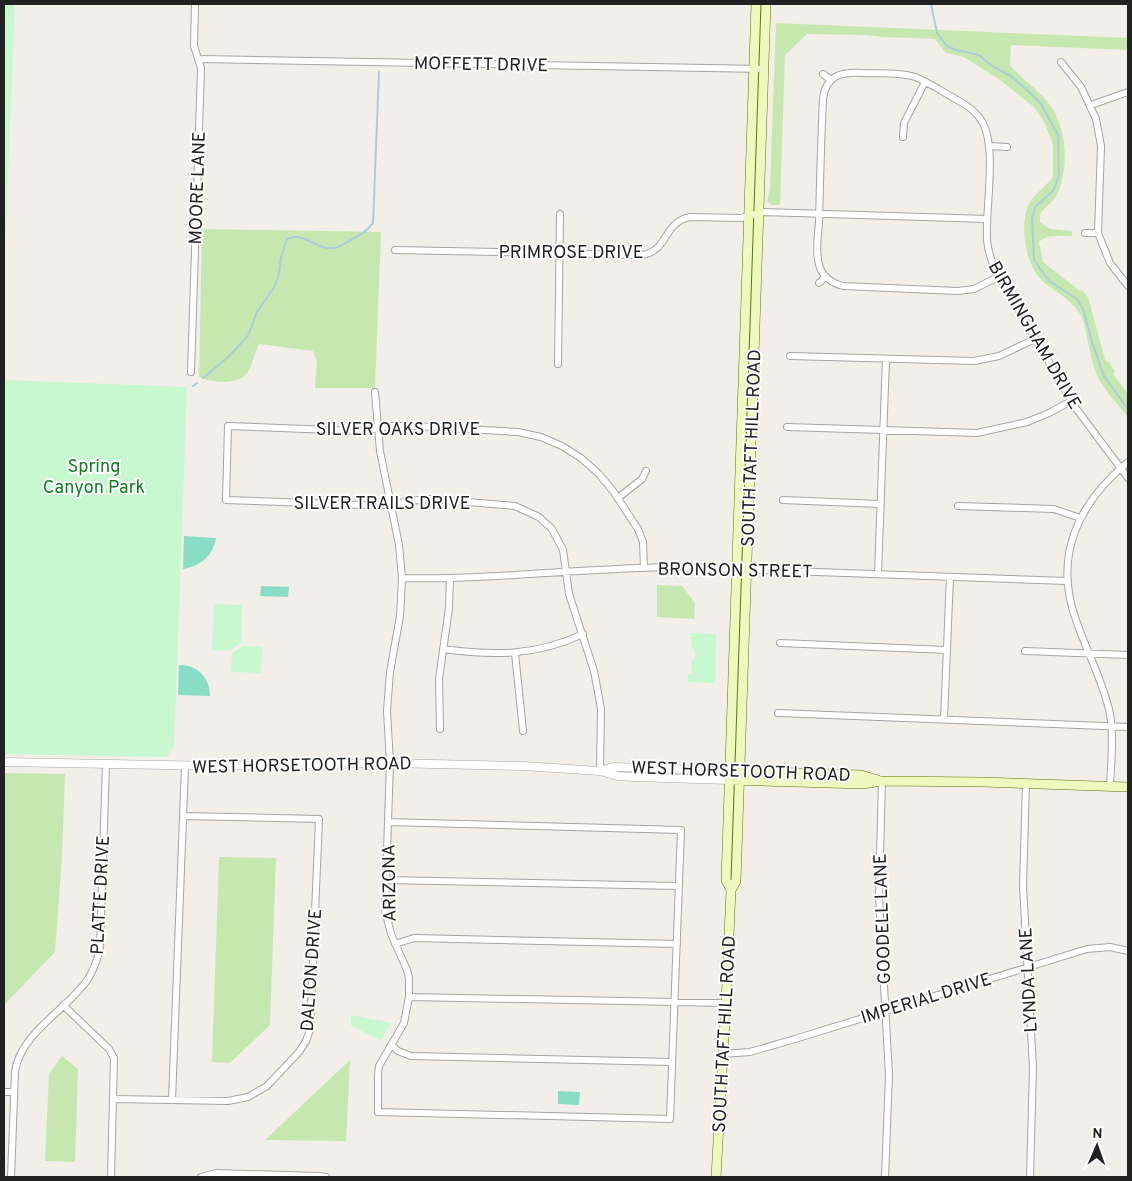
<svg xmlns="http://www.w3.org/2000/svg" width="1132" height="1181" font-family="Overpass,sans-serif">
  <rect width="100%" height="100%" fill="#f1efe8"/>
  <path fill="#c6e8b0" d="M776 23 1128 38V50L1011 45 1010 65C1020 78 1035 87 1046 100 1067 124 1070 165 1057 195 1053 205 1037 209 1040 222L1050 229 1072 231V236C1061 236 1047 234 1039 242L1043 262 1080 291 1082 290 1088 297 1105 360 1110 363 1115 372 1113 374 1128 394V417C1117 403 1101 388 1095 370 1089 353 1088 335 1082 318 1075 302 1059 294 1046 284 1026 269 1019 229 1028 206 1033 195 1046 186 1053 177V144L1044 122 1034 107 1000 80 964 57 946 53 935 39 884 37 866 35 807 34 785 55 780 205H772L767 201 770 187Z
    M202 229 381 232 375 388H315L317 361 313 351 259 344C249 367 252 382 222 382 213 381 207 381 199 377Z
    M657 585 682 586 695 603 694 619 657 617Z
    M4 773 65 774 62 857 55 952 4 1005Z
    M219 857 276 858 270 1025 230 1063 212 1062Z
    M62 1056 78 1069 75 1162 45 1161 49 1074Z
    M350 1060 346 1141 265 1140Z"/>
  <path fill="#c7f8d0" d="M4 4H15L4 273Z
    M4 380 187 387 174 748 166 757 4 754Z
    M214 604 242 605 241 643 229 651 212 650Z
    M690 633 716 634 715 683 688 682V674H691L692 659H695V650L692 649Z
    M243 646 262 647 261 673 231 672 232 653Z
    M351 1015 391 1023 381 1040 351 1026Z"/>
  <path fill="#89dcc5" d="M184 536 216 538C213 556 201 566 183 569Z
    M261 586 289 587 288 597 260 596Z
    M179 665C198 665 210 678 210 696L178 695Z
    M558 1091 580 1092 579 1105 558 1104Z"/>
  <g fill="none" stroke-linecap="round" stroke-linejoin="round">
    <path stroke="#aaccdc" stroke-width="2" d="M931 4 937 33 947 46 956 50 979 55 992 66 1011 76 1029 92 1041 104 1058 135 1059 176 1053 191 1036 206 1032 217 1034 260 1049 281 1077 299 1083 309 1093 345 1104 376 1128 409
      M203 378 228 357 248 336 257 312 275 286 279 274 281 257 287 239C305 231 315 250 333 248 339 248 345 243 351 240 360 235 367 231 373 223L379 72
      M193 386 197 383"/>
    <defs>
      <path id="minor" d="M199 59 764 69
        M1061 62 1081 87 1096 119 1101 146 1098 233 1110 263 1128 286
        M823 74 831 80
        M1091 105 1128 92
        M903 137 904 123 925 82
        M990 146 1007 147
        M1085 233H1098
        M395 250 642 255C669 251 663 222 690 217L741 218 764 212 987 219
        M998 277 974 289 958 291 843 286C832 283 824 278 820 268 815 254 818 236 819 222 820 181 821 140 823 99 826 75 841 72 862 73 878 74 899 72 915 77 928 82 940 90 952 97 963 103 974 109 981 120 998 145 985 209 987 240 988 250 991 260 995 269L1075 407 1128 478
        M819 283 825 277
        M790 356 974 361 999 356 1035 339
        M558 364 560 214
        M191 372 201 68 194 46 195 4
        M375 392 380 451 399 545 402 578 400 616 390 672 387 711 390 763 385 910 391 934 407 970 409 978V997L404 1023 379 1066 378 1075V1112L670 1119 681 830 388 822
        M787 427 977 433 1027 422 1049 413 1071 401
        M618 498 642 479 646 471
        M783 500 880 504
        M958 506 1054 509 1080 518
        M878 574 886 359
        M402 578C493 580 584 568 675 567L1068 581
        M780 643 947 650
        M443 649C493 656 536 656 583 634
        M1025 651 1128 655
        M515 653 523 731
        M778 713 1128 727
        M944 719 950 577
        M440 729 439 679 449 608 450 578
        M600 771 601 709 594 671 569 594 563 550 552 529 539 517 515 506 431 499 409 501 392 505H363L226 500 228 426 358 431 392 426H415L518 432 541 437 562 446 581 458 599 474 613 491 638 529 643 542 644 568
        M882 781 879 896 889 1075 885 1177
        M1026 783 1023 886 1033 1068 1030 1177
        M1110 786C1111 762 1114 737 1110 714 1104 683 1086 650 1076 620 1053 556 1078 503 1128 462
        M386 880 679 886
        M395 944 414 938 677 944
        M409 997 726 1003
        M63 1005 109 1049 114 1058 111 1177
        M392 1045 398 1051 411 1056 672 1062
        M723 1054 750 1052 795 1039 1087 949 1110 947 1128 951
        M4 1092H14
        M114 1099 228 1101 248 1097 267 1086 299 1052 306 1041 310 1030 319 819 183 816
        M172 1100 185 766
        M11 1177 15 1072C20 1033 67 1010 88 979 94 969 98 959 100 947L106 764
        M201 1177 216 1173 319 1176 326 1177"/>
      <path id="tertiary" d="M4 762 217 766 390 763 523 766 600 771 617 776 633 777 729 780
        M600 771 613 767 729 771"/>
      <path id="secondary" d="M735 771 861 775 878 780
        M734 780 862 784 882 781 982 782 1128 787
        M731 890 726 880 756 4
        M716 1177 726 1003 731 890 736 881 766 4"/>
    </defs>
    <use href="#minor" stroke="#a5a5a5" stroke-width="8"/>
    <use href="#tertiary" stroke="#a5a5a5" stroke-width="9"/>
    <use href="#secondary" stroke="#607709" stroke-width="10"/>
    <use href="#minor" stroke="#fff" stroke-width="6"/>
    <use href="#tertiary" stroke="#fff" stroke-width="8"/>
    <use href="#secondary" stroke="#eff8bf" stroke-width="9"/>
  </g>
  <g text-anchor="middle" stroke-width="4" stroke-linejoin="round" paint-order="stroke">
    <g font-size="18" fill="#212121" stroke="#fff">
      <text transform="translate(481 64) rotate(1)" y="6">MOFFETT DRIVE</text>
      <text transform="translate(197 188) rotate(-88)" y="6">MOORE LANE</text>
      <text x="571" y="258">PRIMROSE DRIVE</text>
      <text transform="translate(1035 335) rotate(60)" y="6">BIRMINGHAM DRIVE</text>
      <text x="398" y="435">SILVER OAKS DRIVE</text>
      <text transform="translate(751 448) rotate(-88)" y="6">SOUTH TAFT HILL ROAD</text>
      <text x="382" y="509">SILVER TRAILS DRIVE</text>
      <text transform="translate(735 570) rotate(1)" y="6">BRONSON STREET</text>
      <text transform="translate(302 765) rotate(-1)" y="6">WEST HORSETOOTH ROAD</text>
      <text transform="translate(741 771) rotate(2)" y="6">WEST HORSETOOTH ROAD</text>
      <text transform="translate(389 883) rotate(-91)" y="6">ARIZONA</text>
      <text transform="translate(100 895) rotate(-87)" y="6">PLATTE DRIVE</text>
      <text transform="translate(882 919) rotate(-92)" y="6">GOODELL LANE</text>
      <text transform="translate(311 970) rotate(-86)" y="6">DALTON DRIVE</text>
      <text transform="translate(1028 980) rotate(-93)" y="6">LYNDA LANE</text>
      <text transform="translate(926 998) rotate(-17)" y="6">IMPERIAL DRIVE</text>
      <text transform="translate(724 1034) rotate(-87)" y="6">SOUTH TAFT HILL ROAD</text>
    </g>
    <g font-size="18" fill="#107e24" stroke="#fff">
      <text x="94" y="472">Spring<tspan x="94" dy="21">Canyon Park</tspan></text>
    </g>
  </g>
  <rect width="1132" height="1181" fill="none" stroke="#212121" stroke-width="10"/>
  <g transform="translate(1097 1146) rotate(2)" stroke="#ffffff" stroke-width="4" paint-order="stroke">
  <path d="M0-4L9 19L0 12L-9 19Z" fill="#212121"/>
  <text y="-8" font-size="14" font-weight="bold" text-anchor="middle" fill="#212121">N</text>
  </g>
</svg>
